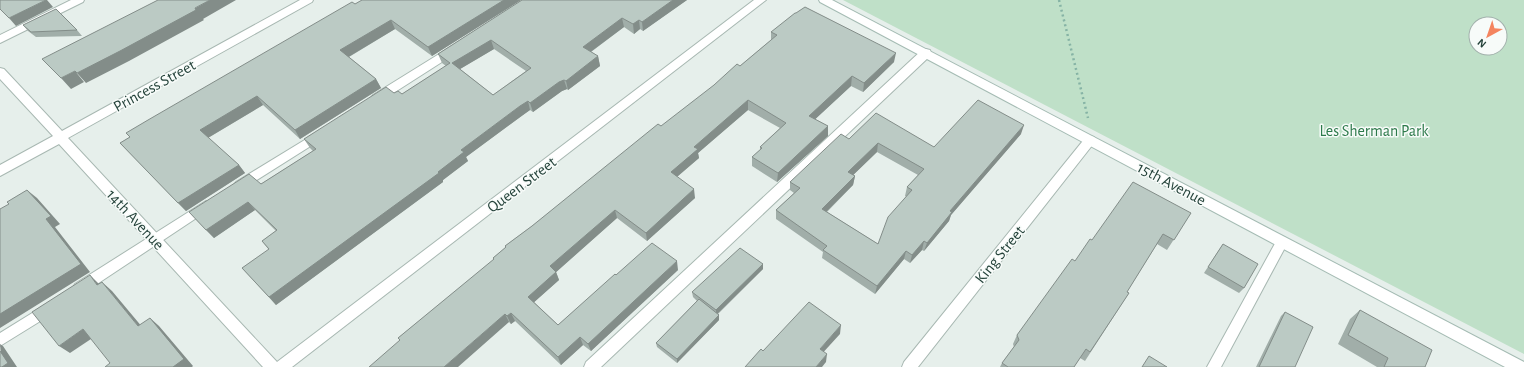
<svg xmlns="http://www.w3.org/2000/svg" width="1524" height="367" font-family="'Alegreya Sans',sans-serif">
  <rect width="100%" height="100%" fill="#e6efeb"/>
  <path fill="#bfe0c8" fill-rule="evenodd" d="M843 0H1524V354ZM1476 24H1500V48H1476Z"/>
  <g fill="none" stroke-linecap="round" stroke-linejoin="round">
    <defs>
      <path id="lane" d="M71 0H84L83 2 0 43V35Z
        M452 46 456 47 457 50 456 53 381 101H373L371 98 373 95Z
        M926 49 930 50 931 53 930 56 601 367H584L586 362 922 50Z
        M321 130 325 131 327 134 325 137 244 188 240 190 236 188 234 185 236 182Z
        M206 201 210 203 212 206 210 209 85 292 80 294 75 292 73 288 75 284Z
        M1282 237 1286 238 1288 242 1221 367H1207L1278 238Z
        M50 302 55 304 57 308 55 312 0 346V333Z"/>
      <path id="street" d="M300 0H313L312 2 68 138 277 362 754 0H766L292 367H263L59 144 0 176V165L53 136 0 79V68L4 69 62 131Z
        M1090 136 1094 137 1096 140 1094 143 918 367H902L904 362 1086 137Z"/>
      <path id="secondary" d="M819 0H832L1524 362V367H1505L820 2Z"/>
    </defs>
    <use href="#lane" stroke="#a8b8b2" stroke-width="2"/>
    <use href="#street" stroke="#a8b8b2" stroke-width="2"/>
    <use href="#secondary" stroke="#a4bbb3" stroke-width="2"/>
    <path stroke="#86b3a5" stroke-width="2.5" stroke-dasharray="2 3" stroke-linecap="butt" d="M1059 0 1088 118"/>
    <use href="#lane" fill="#fff" fill-rule="evenodd"/>
    <use href="#street" fill="#fff" fill-rule="evenodd"/>
    <use href="#secondary" fill="#fff" fill-rule="evenodd"/>
  </g>
  <path fill="#a1aea9" fill-rule="evenodd" d="M362 0H521L432 56 395 29 349 57 376 79 381 88 300 139 263 105 208 138 239 165 245 173 186 211 120 143Z
    M522 0H687L643 31 640 29 634 34 624 27 591 52 598 56 600 66 568 90 567 89 562 91 533 112 530 110 523 115 466 157 468 161 443 180V182L276 305 242 268 269 250 262 241 276 231 255 210 214 238 189 212 261 184 313 151 310 148 304 139 394 93 402 94 446 66 442 63 438 54ZM494 49 526 71 493 95 460 69Z
    M23 25 77 30 82 36 36 37 28 31Z
    M771 32 894 62 863 92 851 86 815 119 828 126V136L777 182 752 166V157L760 150V147L780 128 748 110 698 153 699 158 677 177 695 198 647 241 617 218 556 272 559 280 534 302 558 325 616 275 678 270 591 351 583 345 561 365 515 321 511 324 509 322 400 340 398 338 494 260 493 258 506 247 505 246 532 226 740 66 771 40Z
    M1021 134 951 215 949 221 924 251 922 250 910 263 904 259 875 294 822 258 823 252 776 219V210L794 193 790 190V182L849 139 934 147ZM877 152 918 175 907 187 905 196H906L878 244 827 212 853 185 855 176 853 175Z
    M1191 213 1167 250 1157 244 1127 292 1129 293 1085 361 1080 358 1074 367H1000L1002 363 1014 347 1013 344 1017 335 1075 261Z
    M1223 244 1244 288 1239 293 1204 273 1219 250Z
    M763 264V269L718 314 719 315V320L677 363 657 347 656 343 697 301 693 297 692 292Z
    M1360 310 1425 367H1377L1338 344 1350 319Z
    M1285 312 1295 367H1256L1281 316Z"/>
  <path fill="#838d89" d="M46 0H47L53 7 16 26 9 18Z
    M210 0H236L203 19 204 20 129 61 86 83 77 73Z
    M504 0H521L432 56 428 47Z
    M673 0H687L643 31 642 22Z
    M622 18 624 27 585 56 583 47Z
    M391 20 395 29 345 59 340 50Z
    M639 20 640 29 634 34 633 24Z
    M491 40 494 49 455 72 452 63Z
    M896 53 894 62 863 92 864 83Z
    M598 56 600 66 568 90 566 81Z
    M75 71 84 82 71 89 61 78Z
    M852 76 851 86 809 125V116Z
    M376 79 381 88 300 139 295 130Z
    M564 80 567 89 562 91 533 112 530 103 559 82Z
    M257 96 263 105 206 139 200 130Z
    M748 100V110L698 153 699 158 672 181 671 172 694 147Z
    M528 101 530 110 523 115 466 157 468 161 443 180V182L276 305 269 297 438 172 461 150 520 106Z
    M1024 125 1021 134 951 215 949 221 924 251 927 243 950 211Z
    M828 126V136L777 182 778 173Z
    M878 143 877 152 847 181 848 172Z
    M239 165 245 173 186 211 178 203Z
    M855 176 853 185 821 217 822 209Z
    M694 189 695 198 647 241 646 233Z
    M27 190 37 198 60 224 55 227 90 272 0 328V314Z
    M248 202 255 210 214 238 206 230Z
    M615 210 617 218 554 274 556 272 559 280 531 305 528 297 550 266Z
    M924 241 922 250 910 263 912 255Z
    M906 251 904 259 875 294 877 286Z
    M677 261 678 270 591 351 588 344Z
    M763 264V269L716 315V310Z
    M90 275 99 284 107 294 97 285Z
    M102 282 112 291 148 334 138 326Z
    M511 313 515 321 511 324 507 316Z
    M505 314 509 322 458 367H444Z
    M719 315V320L677 363V359Z
    M150 318 159 326 193 366 192 367H173Z
    M841 325 840 334 819 357 820 349Z
    M83 329 94 337 70 353 59 346Z
    M580 337 583 345 561 365 558 357Z
    M0 344 3 346 17 367H2Z
    M827 354 826 362 822 367H816Z"/>
  <path fill="#bbcac4" stroke="#838d89" fill-rule="evenodd" d="M0 0H46L9 18 0 9Z
    M158 0H210L195 8 196 10 120 51 77 73 75 71 61 78 42 59Z
    M362 0H504L428 47 391 20 340 50 376 79 295 130 257 96 200 130 239 165 178 203 120 143 130 137 126 133 148 120 352 2 355 4Z
    M522 0H673L642 22 639 20 633 24 622 18 583 47 598 56 566 81 564 80 559 82 530 103 528 101 520 106 461 150 464 152 438 172 439 173 269 297 242 268 269 249 262 241 277 230 248 202 206 230 189 212 249 174 261 184 316 149 304 139 386 87 394 93 398 91 402 94 450 63 438 54ZM491 40 531 68 493 95 452 63Z
    M805 7 896 53 864 83 852 76 809 116 828 126 778 173 752 157 762 148 760 147 786 123 748 100 694 147 698 149 671 172 694 189 646 233 615 210 550 266 556 272 528 297 558 325 615 274 616 275 652 243 677 261 588 344 580 337 558 357 511 313 507 316 505 314 444 367H369L400 340 398 338 494 259 493 258 506 247 505 246 532 226 658 124 661 126 714 85 737 64 740 66 777 35 771 32 795 13H796Z
    M56 9 77 30 31 32 23 25Z
    M978 100 1024 125 950 211 952 212 927 243 924 241 912 255 906 251 877 286 823 250 827 246 776 210 800 188 790 182 841 134 849 139 876 113 934 147ZM878 143 924 169 907 187 912 190 888 217 878 244 822 209 855 176 848 172Z
    M1133 182 1191 213 1174 240 1163 234 1127 292 1129 293 1090 352 1086 349 1074 367H1008L1002 363 1019 340 1017 335 1072 259 1075 261 1090 239 1092 240Z
    M27 190 51 216 46 219 81 264 0 314V209L9 204 7 202Z
    M1223 244 1258 264 1244 288 1208 267Z
    M740 248 763 264 716 310 692 292Z
    M90 275 97 285 102 282 138 326 150 318 184 359 173 367H105L110 363 83 329 59 346 32 312Z
    M699 299 719 315 677 359 656 343Z
    M809 302 841 325 820 349 827 354 816 367H745L761 349 763 351Z
    M1360 310 1432 350 1425 367H1384L1388 358 1348 335Z
    M1285 312 1313 327 1295 367H1259Z
    M0 351 8 363 2 367H0Z
    M1149 356 1167 367H1142Z"/>
  <g text-anchor="middle" stroke-width="3" stroke-linejoin="round" paint-order="stroke">
    <g font-size="16" fill="#24423a" stroke="#f7fbf9">
      <text transform="translate(154 85) rotate(-29)" y="6">Princess Street</text>
      <text transform="translate(1172 183) rotate(28)" y="6">15th Avenue</text>
      <text transform="translate(521 184) rotate(-37)" y="6">Queen Street</text>
      <text transform="translate(136 219) rotate(47)" y="6">14th Avenue</text>
      <text transform="translate(999 254) rotate(-51)" y="6">King Street</text>
    </g>
    <g font-size="16" fill="#2d7a4b" stroke="#f7fbf9">
      <text x="1374" y="136">Les Sherman Park</text>
    </g>
  </g>
  <g transform="translate(1488 36) rotate(220)"><circle r="19" fill="#f7fbf9" stroke="#a3b1ad"/>
  <path d="M0-3L7 15L0 10L-7 15Z" fill="#f4845f"/>
  <text y="-6" font-size="11" font-weight="bold" text-anchor="middle" fill="#24423a">N</text>
  </g>
</svg>
